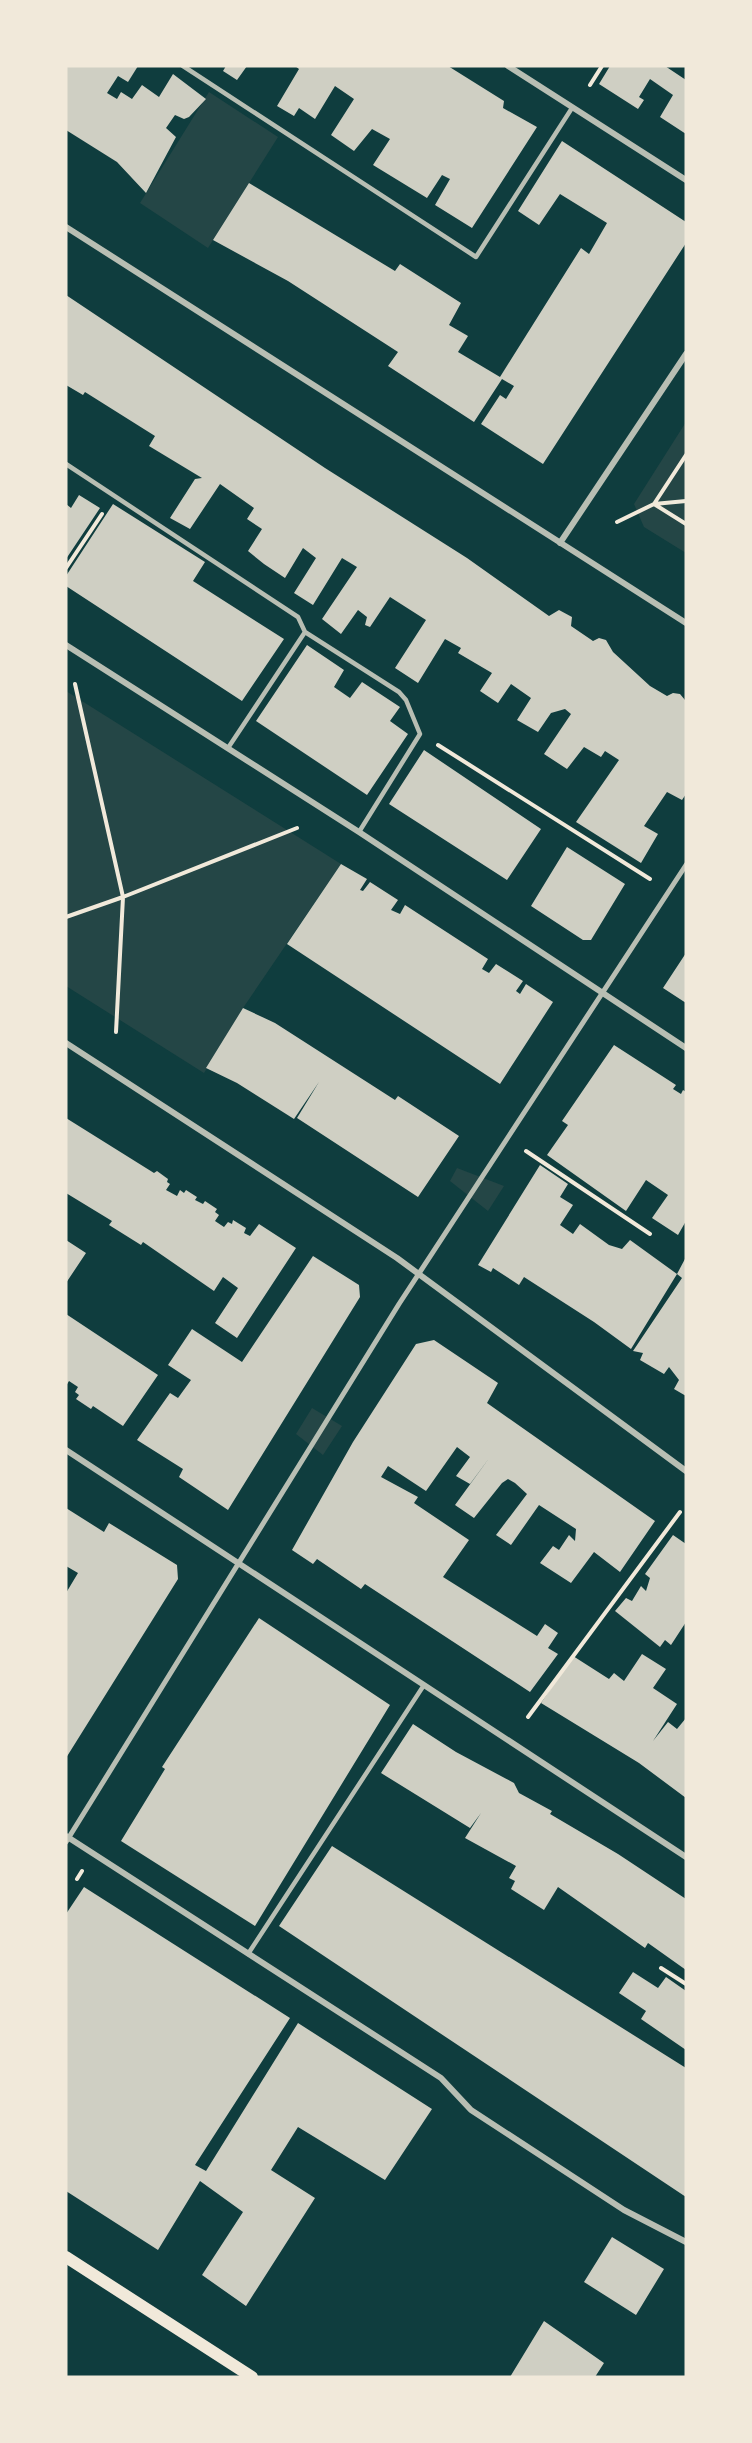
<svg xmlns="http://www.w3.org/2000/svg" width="752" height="2443" font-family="'Archivo Narrow',sans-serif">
  <rect width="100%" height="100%" fill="#0f3d3e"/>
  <path fill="#244646" d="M209 92 278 137 208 248 140 203Z
    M686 422V553L644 527 634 504Z
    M66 691 341 864 243 1008 204 1073 66 986Z
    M457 1168 504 1186 488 1211 450 1181Z
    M312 1408 342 1426 323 1455 296 1434Z"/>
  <path fill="#cfcfc3" d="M66 66H138L128 82 118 76 107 93 117 99 121 92 132 99 142 85 159 97 173 74 206 99 189 117 184 119 175 115 166 128 176 137 146 193 117 162 66 130Z
    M226 66H247L237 80 223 71Z
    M295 66H448L504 101 503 108 537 127 472 228 435 205 450 179 442 175 427 198 373 165 390 139 372 129 354 151 331 135 354 99 335 86 315 119 299 108 294 116 277 106 299 69Z
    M610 66H665L686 80V134L660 117 673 95 650 79 639 97 644 100 638 109 599 84Z
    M562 141 686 222V243L543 464 481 424 500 395 506 399 514 386 502 379 474 422 388 366 398 352 288 281 213 240 249 183 395 271 400 264 461 303 449 325 468 336 458 352 500 377 581 248 589 254 607 223 560 194 539 225 518 211Z
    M66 295 325 468 467 558 549 616 559 610 572 617 571 626 593 641 599 638 606 640 613 652 650 686 667 696 673 693 680 694 685 700 686 709V794L682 800 667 792 644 826 658 834 641 863 576 822 619 760 605 751 601 757 584 747 567 769 544 754 571 714 565 709 551 713 538 732 517 720 531 698 511 684 498 703 480 691 492 673 458 653 461 648 445 639 418 683 395 668 426 620 390 597 370 627 365 625 367 617 358 610 341 634 322 619 357 567 342 558 313 605 294 593 316 558 303 548 285 578 264 564 248 551 262 529 247 519 254 508 220 484 190 529 170 518 195 479 202 478 149 446 155 436 85 392 83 395 66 385Z
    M79 495 100 508 66 559V504L71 508Z
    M113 504 205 562 193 581 284 639 242 701 66 586V576Z
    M307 645 344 670 334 687 350 698 362 682 400 707 390 721 408 734 367 795 256 721Z
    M424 750 541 829 507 880 389 804Z
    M567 847 625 884 591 940H583L531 906Z
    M341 864 367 879 360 890 363 891 370 882 398 900 391 910 400 914 405 905 488 959 482 969 489 973 496 964 523 981 516 991 520 994 526 984 553 1002 500 1084 287 944Z
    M686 953V1003L663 988Z
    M243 1008 275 1023 395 1100 398 1096 459 1136 418 1197 297 1118 319 1082 294 1119 237 1083 206 1068Z
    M614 1045 676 1085 673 1089 681 1094 683 1090 686 1092V1221L678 1235 652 1218 668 1195 646 1180 626 1211 547 1155 568 1125 562 1121Z
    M66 1118 154 1173 157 1171 168 1179 167 1182 170 1184 166 1190 177 1196 180 1190 184 1193 186 1190 197 1197 195 1200 203 1204 205 1201 217 1209 215 1212 219 1215 215 1221 224 1227 228 1222 232 1224 233 1220 246 1228 244 1233 250 1236 259 1224 296 1248 237 1338 215 1323 238 1288 223 1277 214 1291 143 1242 141 1245 109 1225 112 1221 66 1193Z
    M540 1165 568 1184 560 1197 573 1205 560 1225 573 1234 580 1224 609 1245 622 1249 630 1240 677 1274 631 1349 594 1322 524 1277 519 1285 493 1268 491 1272 478 1265Z
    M66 1240 86 1253 66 1283Z
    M313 1256 359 1285 360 1297 228 1510 179 1477 183 1469 137 1440 170 1393 178 1398 191 1380 168 1365 192 1329 242 1362Z
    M686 1257V1396L674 1389 679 1380 669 1367 664 1374 640 1360 643 1353 633 1351 682 1278 677 1274Z
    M66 1314 158 1375 123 1426 93 1406 91 1409 76 1399 79 1395 75 1392 78 1387 69 1381 66 1386Z
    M434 1340 498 1383 487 1403 655 1521 620 1572 594 1552 571 1583 540 1563 553 1546 559 1550 569 1535 575 1541 576 1529 539 1505 511 1545 496 1535 527 1494 515 1483 508 1479 502 1483 474 1518 455 1505 490 1457 470 1484 456 1476 470 1457 457 1447 426 1491 388 1466 381 1477 418 1497 414 1503 469 1540 443 1577 537 1636 545 1624 558 1633 548 1648 558 1654 530 1692 365 1584 361 1589 317 1559 313 1564 292 1550 353 1442 416 1344Z
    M66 1508 104 1532 109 1523 177 1565 178 1579 66 1758V1593L78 1573 66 1566Z
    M673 1535 686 1544V1622L671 1645 665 1640 660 1647 615 1611 626 1598 632 1601 641 1586 646 1591 650 1578 645 1574Z
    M259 1618 390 1705 255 1926 121 1841 165 1769 162 1767Z
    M642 1654 666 1669 653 1688 677 1704 653 1741 668 1722 677 1729 686 1718V1798L639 1763 541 1703 573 1656 609 1679 614 1673 624 1681Z
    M413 1724 456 1752 514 1783 519 1793 552 1811 550 1814 618 1854 686 1899V1970L648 1943 645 1948 558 1887 544 1910 511 1889 515 1881 509 1878 516 1866 465 1838 481 1813 470 1828 381 1773Z
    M332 1846 686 2068V2197L279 1926Z
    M84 1887 290 2018 195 2165 206 2171 298 2023 432 2109 385 2180 298 2127 271 2170 315 2198 246 2306 202 2275 243 2212 200 2181 158 2250 66 2191V1914Z
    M633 1972 658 1988 666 1977 686 1991V2050L641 2019 646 2011 619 1993Z
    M612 2237 664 2269 636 2315 584 2282Z
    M544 2321 604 2363 595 2377H510Z"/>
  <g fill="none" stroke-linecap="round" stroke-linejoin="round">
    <path stroke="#f1e9da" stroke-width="4" d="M590 85 602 66
      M686 455 654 504 686 524
      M617 522 654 504 686 501
      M66 568 102 514
      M75 684 123 897 116 1032
      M438 745 650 879
      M66 917 123 897 297 828
      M526 1151 650 1234
      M528 1717 680 1512
      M77 1879 82 1871
      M661 1968 686 1984"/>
    <path stroke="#b8beb3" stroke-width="4.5" d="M183 66 476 257 572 108
      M66 464 298 617 305 632 399 692 406 700 420 734 359 832
      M228 748 305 632
      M248 1954 424 1685"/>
    <path stroke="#b8beb3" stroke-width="5" d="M66 1842 399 1304 686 865"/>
    <path stroke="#b8beb3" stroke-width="6" d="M508 66 686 180
      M66 227 686 623
      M560 543 686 354
      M66 645 359 832 686 1048
      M66 1043 397 1258 686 1471
      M66 1450 686 1857
      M66 1836 441 2078 471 2110 624 2210 686 2242"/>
    <path stroke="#f1e9da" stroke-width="12" d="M66 2257 252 2377"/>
  </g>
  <rect width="752" height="2443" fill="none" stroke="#f1e9da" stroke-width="135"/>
</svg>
